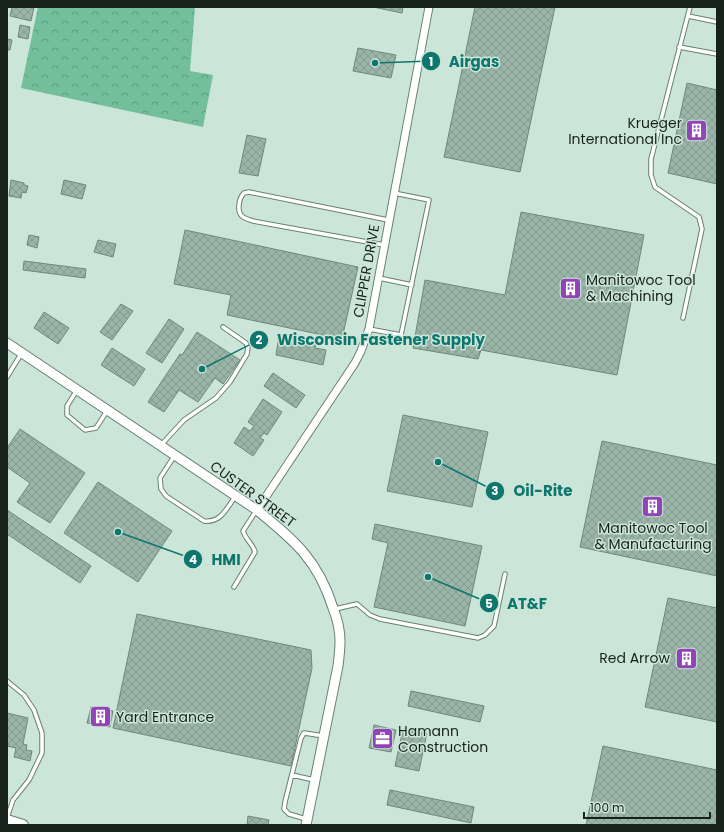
<svg xmlns="http://www.w3.org/2000/svg" width="724" height="832" font-family="Poppins,sans-serif">
  <defs>
    <pattern id="park-crowns" width="20" height="18" patternUnits="userSpaceOnUse"><rect width="20" height="18" fill="#73bf9c"/><path d="M2 6a3 3 0 1 1 6 0M12 15a3 3 0 1 1 6 0" fill="none" stroke="#5d9b7f"/></pattern>
    <pattern id="building-cross-hatch" width="8" height="8" patternUnits="userSpaceOnUse"><rect width="8" height="8" fill="#9ab5a7"/><path d="M0 0l8 8M0 8l8-8" fill="none" stroke="#849b8f"/></pattern>
  </defs>
  <rect width="100%" height="100%" fill="#cbe6d8"/>
  <path fill="url(#park-crowns)" d="M38 7H195L190 71 213 75 203 127 21 88Z"/>
  <path fill="url(#building-cross-hatch)" stroke="#6f887c" d="M12 7H34L31 21 10 16Z
    M373 7H403L402 13Z
    M475 7H555L520 172 444 157Z
    M20 25 30 27 28 39 18 37Z
    M7 39 12 40 10 50H7Z
    M358 48 396 55 391 78 353 71Z
    M687 83 717 90V184L668 173Z
    M247 135 266 139 258 176 239 173Z
    M11 180 24 183V185L28 186 26 193 22 192 21 198 9 196Z
    M64 180 86 185 82 199 61 194Z
    M521 212 644 235 617 375 481 350 478 359 413 348 425 280 505 295Z
    M185 230 358 267 342 339 227 315 231 295 174 284Z
    M29 235 39 237 37 248 27 245Z
    M98 240 116 244 113 257 94 252Z
    M24 261 86 269 85 278 23 270Z
    M121 304 133 311 112 340 100 332Z
    M44 312 69 328 58 344 34 328Z
    M169 319 184 329 162 363 146 353Z
    M197 332 240 360 223 384 215 378 198 402 179 390 164 412 148 402 180 354 182 355Z
    M279 336 316 344 315 348 326 350 323 365 276 355Z
    M112 348 145 369 134 386 101 365Z
    M273 373 305 395 296 408 264 386Z
    M263 399 282 412 267 435 264 433 260 438 264 440 253 456 234 443 244 427 250 431 254 426 248 422Z
    M403 415 488 432 472 507 387 491Z
    M20 429 85 473 50 523 17 502 30 483 7 467V448Z
    M602 441 717 465V576L580 547Z
    M98 482 172 531 138 582 64 533Z
    M7 510 91 566 80 583 7 534Z
    M375 524 482 546 465 626 374 607 388 543 372 539Z
    M668 598 717 608V722L645 707Z
    M137 614 311 650 312 668 291 766 113 728Z
    M411 691 484 706 480 722 408 706Z
    M91 707 113 711 110 727 87 723Z
    M7 713 28 718 23 744 27 745 26 750 32 751 30 761 14 757 16 748 7 746Z
    M374 725 396 730 391 752 369 748Z
    M403 729 427 733 419 771 395 766Z
    M603 746 717 770V825H586Z
    M390 790 474 807 471 823 387 805Z
    M248 816 269 820 268 825H247Z"/>
  <g fill="none" stroke-linecap="round" stroke-linejoin="round">
    <defs>
      <path id="service" d="M688 16 717 22
        M679 47 717 54
        M384 245 253 221C250 220 246 219 243 217 236 212 239 198 244 193L249 192 388 220
        M379 278 412 285
        M683 318 702 229 699 217 655 187 651 175V159L690 7
        M369 329 401 335 429 200 394 193
        M7 377 21 354
        M77 390 67 406V415L85 430 96 428 107 411
        M161 445 184 420 216 398 230 382 247 354 248 347 246 343 223 327
        M175 455 160 478 161 489 166 496 204 521C221 523 226 509 235 497
        M234 587 255 552C252 542 246 541 243 531L256 511
        M335 609 357 604 370 615 380 619 478 638 485 635 494 626 505 574
        M7 681 24 695 34 710 42 733V753L29 780 13 800 7 818
        M292 775 314 780
        M306 819 289 814 284 809 285 802 301 738 304 733 324 736"/>
      <path id="minor" d="M257 510 355 363 361 351 369 329 429 7"/>
      <path id="tertiary" d="M7 343 257 510C295 541 318 560 333 608 337 618 340 630 340 641 340 649 339 658 338 666L306 825"/>
      <path id="secondary" d="M7 820 23 825"/>
    </defs>
    <use href="#service" stroke="#678073" stroke-width="5.5"/>
    <use href="#minor" stroke="#678073" stroke-width="9"/>
    <use href="#tertiary" stroke="#678073" stroke-width="11"/>
    <use href="#secondary" stroke="#678073" stroke-width="12"/>
    <use href="#service" stroke="#fff" stroke-width="3.5"/>
    <use href="#minor" stroke="#fff" stroke-width="7"/>
    <use href="#tertiary" stroke="#fff" stroke-width="9"/>
    <use href="#secondary" stroke="#fff" stroke-width="10"/>
  </g>
  <defs>
    <symbol id="building-square" viewBox="-11 -11 22 22"><rect x="-9" y="-9" width="18" height="18" rx="4" fill="#9144b5" stroke="#cbe6d8"/><path d="M-4-6H4V6H1V3H-1V6H-4ZM-2.5-4.3h1.7v1.8h-1.7ZM.8-4.3h1.7v1.8H.8ZM-2.5-1h1.7V.8h-1.7ZM.8-1h1.7V.8H.8Z" fill="#fff"/></symbol>
    <symbol id="office-square" viewBox="-11 -11 22 22"><rect x="-9" y="-9" width="18" height="18" rx="4" fill="#9144b5" stroke="#cbe6d8"/><path d="M-6-3h4V-5.5h4V-3h4V5H-6ZM-1-4.5V-3h2v-1.5ZM-6 0V1H6V0Z" fill="#fff"/></symbol>
  </defs>
  <g fill-rule="evenodd">
    <use href="#building-square" x="684" y="118" width="25" height="25"/>
    <use href="#building-square" x="558" y="276" width="25" height="25"/>
    <use href="#building-square" x="640" y="494" width="25" height="25"/>
    <use href="#building-square" x="674" y="646" width="25" height="25"/>
    <use href="#building-square" x="88" y="704" width="25" height="25"/>
    <use href="#office-square" x="370" y="726" width="25" height="25"/>
  </g>
  <g text-anchor="middle" stroke-width="3" stroke-linejoin="round" paint-order="stroke">
    <g font-size="14" fill="#18221d" stroke="#cbe6d8" text-anchor="start">
      <text x="682" y="128" text-anchor="end">Krueger<tspan x="682" dy="16">International Inc</tspan></text>
      <text x="586" y="285">Manitowoc Tool<tspan x="586" dy="16">&amp; Machining</tspan></text>
      <text x="653" y="533" text-anchor="middle">Manitowoc Tool<tspan x="653" dy="16">&amp; Manufacturing</tspan></text>
      <text x="670" y="663" text-anchor="end">Red Arrow</text>
      <text x="116" y="722">Yard Entrance</text>
      <text x="398" y="736">Hamann<tspan x="398" dy="16">Construction</tspan></text>
    </g>
    <g font-size="14" fill="#18221d" stroke="#cbe6d8">
      <text transform="translate(366 271) rotate(-80)" y="5">CLIPPER DRIVE</text>
      <text transform="translate(253 494) rotate(36)" y="5">CUSTER STREET</text>
    </g>
  </g>
  <path fill="none" stroke="#0f766e" stroke-width="1.5" d="M375 63L431 61M202 369L259 340M438 462L495 491M118 532L193 559M428 577L489 603"/>
  <g fill="#0f766e" stroke="#cbe6d8" stroke-width="1.5">
    <circle cx="375" cy="63" r="4"/>
    <circle cx="202" cy="369" r="4"/>
    <circle cx="438" cy="462" r="4"/>
    <circle cx="118" cy="532" r="4"/>
    <circle cx="428" cy="577" r="4"/>
    <circle cx="431" cy="61" r="10"/>
    <circle cx="259" cy="340" r="10"/>
    <circle cx="495" cy="491" r="10"/>
    <circle cx="193" cy="559" r="10"/>
    <circle cx="489" cy="603" r="10"/>
  </g>
  <g font-size="12" text-anchor="middle" font-weight="bold" fill="#fff">
    <text x="431" y="66">1</text>
    <text x="259" y="344">2</text>
    <text x="495" y="495">3</text>
    <text x="193" y="564">4</text>
    <text x="489" y="608">5</text>
  </g>
  <g font-size="15" text-anchor="middle" font-weight="bold" fill="#0f766e" stroke="#cbe6d8" stroke-width="3" stroke-linejoin="round" paint-order="stroke">
    <text x="474" y="67">Airgas</text>
    <text x="381" y="345">Wisconsin Fastener Supply</text>
    <text x="543" y="496">Oil-Rite</text>
    <text x="226" y="565">HMI</text>
    <text x="527" y="609">AT&amp;F</text>
  </g>
  <rect width="724" height="832" fill="none" stroke="#18221d" stroke-width="16"/>
  <path d="M584 812v6h126v-6" fill="none" stroke="#18221d" stroke-width="2"/>
  <text x="590" y="812" font-size="12" fill="#18221d" stroke="#cbe6d8" stroke-width="3" paint-order="stroke">100 m</text>
</svg>
